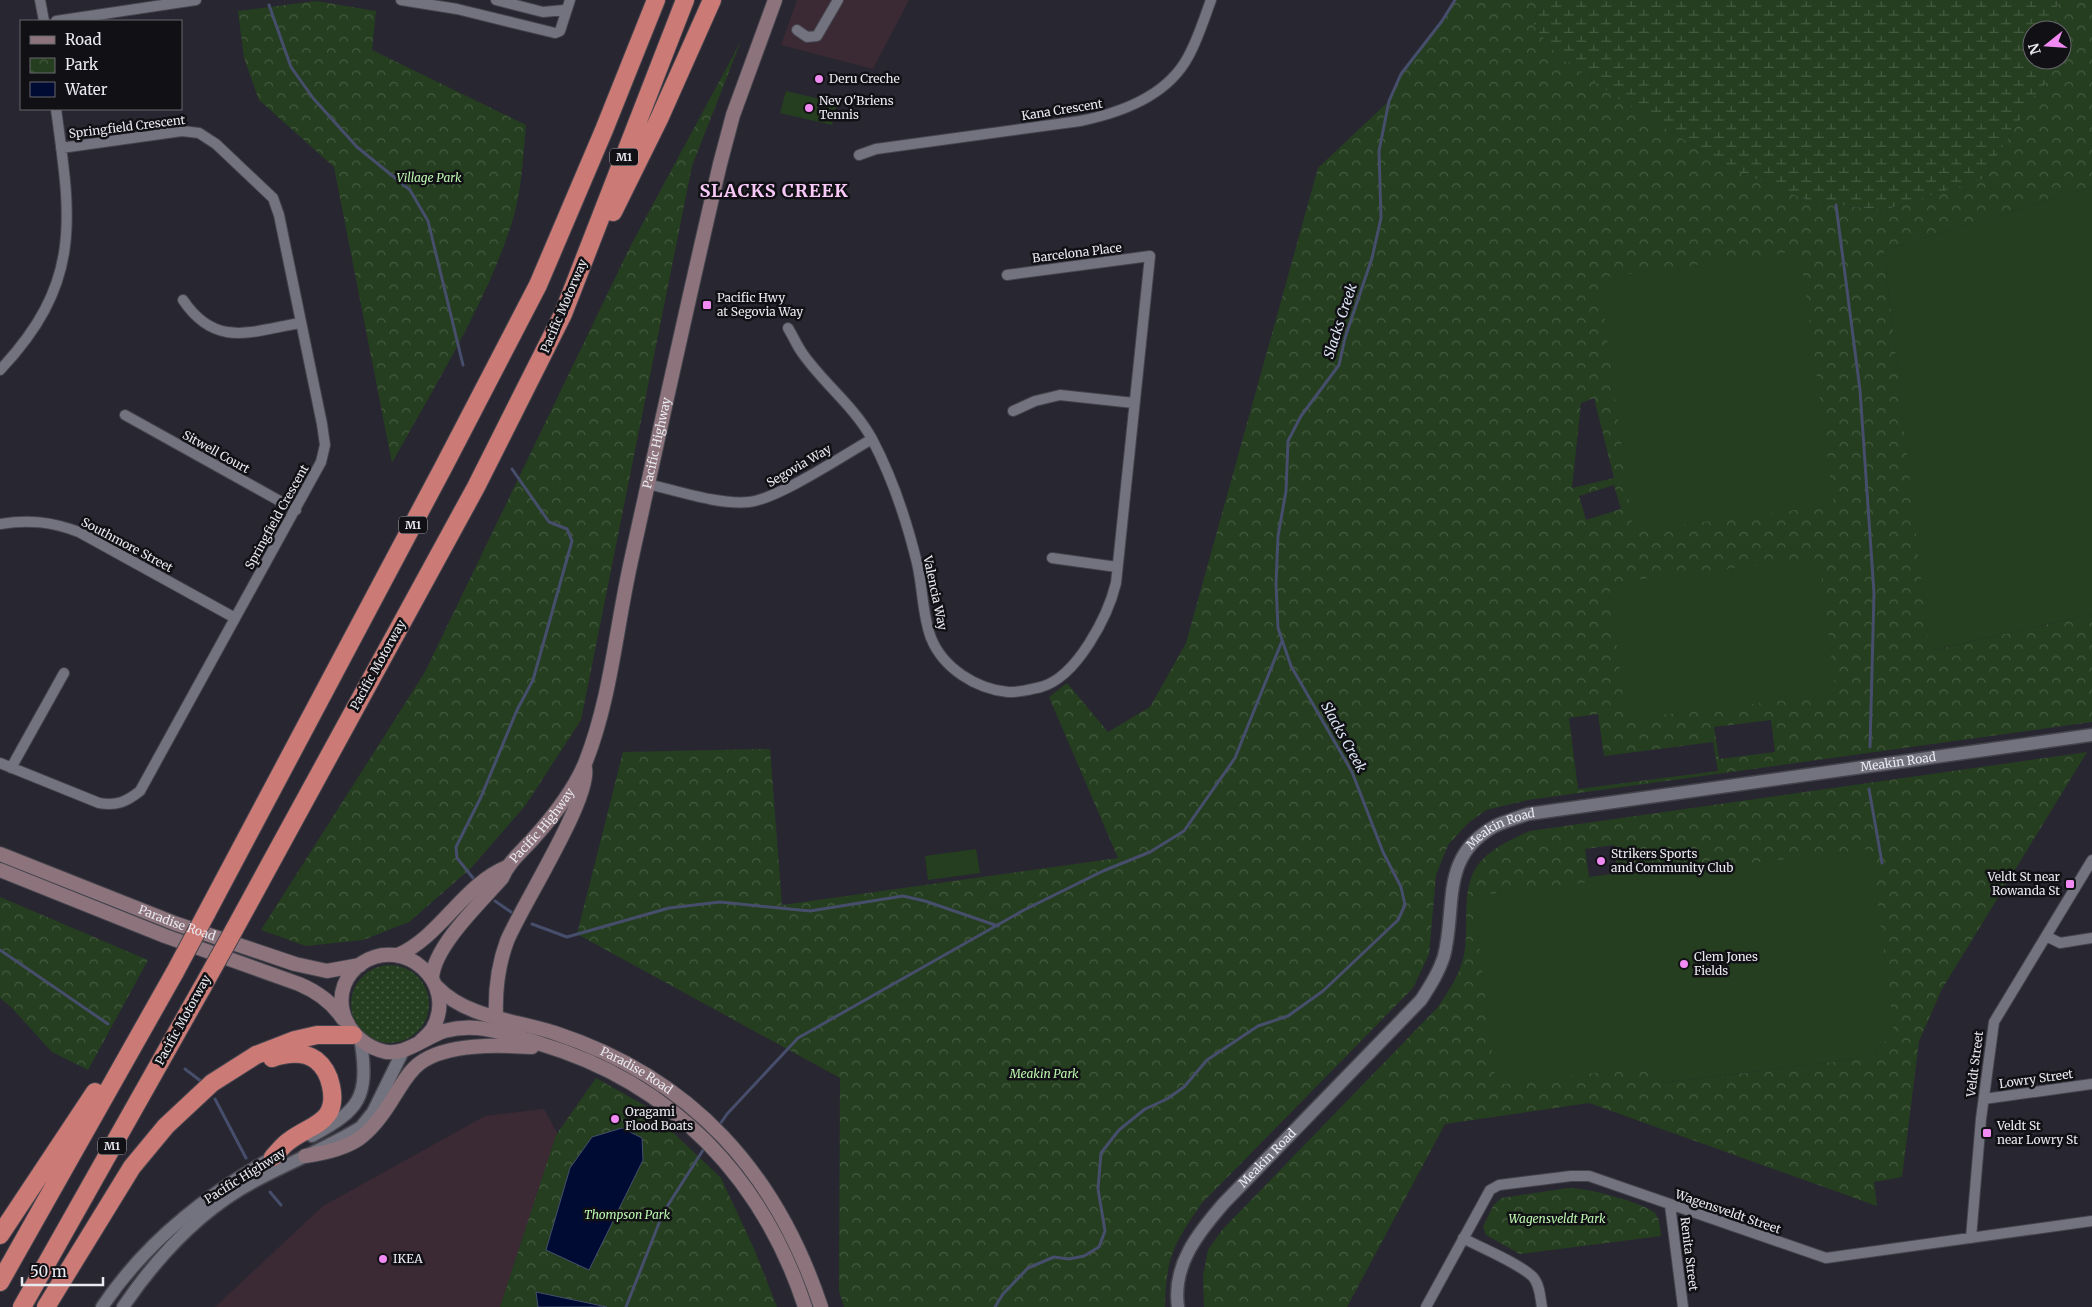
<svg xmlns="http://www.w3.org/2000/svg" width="2092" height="1307" font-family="Merriweather,serif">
  <defs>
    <pattern id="wetland-marsh" width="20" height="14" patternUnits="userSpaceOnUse" patternTransform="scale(1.25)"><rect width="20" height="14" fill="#253e1f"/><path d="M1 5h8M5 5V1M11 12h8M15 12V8" fill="none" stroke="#455a40"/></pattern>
    <pattern id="park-crowns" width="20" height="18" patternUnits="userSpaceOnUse" patternTransform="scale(1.25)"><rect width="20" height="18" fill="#253e1f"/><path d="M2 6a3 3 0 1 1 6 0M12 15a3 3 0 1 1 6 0" fill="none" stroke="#455a40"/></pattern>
    <pattern id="garden-dots" width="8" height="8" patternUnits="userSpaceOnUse" patternTransform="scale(1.25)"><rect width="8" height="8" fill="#253e1f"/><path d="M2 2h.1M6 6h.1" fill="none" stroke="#455a40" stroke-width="1.8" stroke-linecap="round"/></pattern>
  </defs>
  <rect width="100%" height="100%" fill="#282731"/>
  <path fill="#3b2a34" d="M797 0H909L873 69 781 45Z
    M544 1109 557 1133 500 1307H215L323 1206 485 1116Z"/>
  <path fill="url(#wetland-marsh)" d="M1540 0H2058L2056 30H2032V60H2054L2044 87 2036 94 1983 179 1884 210 1811 202 1729 168 1618 99 1558 56 1533 25Z"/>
  <path fill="url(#park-crowns)" fill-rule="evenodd" d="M1455 0H1540L1533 25 1558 56 1618 99 1729 168 1811 202 1884 210 1983 179 2036 94 2044 87 2054 60H2062V30H2056L2058 0H2092V187L1884 250 1930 651 2092 614V722L1528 800 1486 810 1467 824 1448 845 1436 875 1429 954 1413 988 1202 1203C1174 1243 1166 1257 1165 1307H844L839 1291 840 1078 577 934 623 752 770 749 782 905 1118 858 1049 697 1067 683 1108 732 1150 707 1186 643 1318 168 1389 101 1401 74 1442 21ZM1594 398 1614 478 1572 488 1581 403ZM1614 485 1621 509 1586 520 1579 496ZM1598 714 1604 756 1713 742 1718 771 1578 789 1569 718ZM1771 720 1775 752 1719 759 1714 727Z
    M316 1 376 11 372 50 526 125C523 156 522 189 513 219 488 301 434 387 392 463L334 167 259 100 244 58 238 11Z
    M741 41 692 166 581 720 525 806 471 868 409 922 363 940 306 946 261 930 425 672 631 245Z
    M2087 752 1942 989 1919 1041 1902 1177 1874 1182 1877 1206 1589 1103 1445 1124 1347 1307H1204L1203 1276 1208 1250 1222 1230 1438 1007C1449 990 1460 975 1464 955 1470 926 1459 885 1481 861 1494 847 1512 839 1530 831ZM1614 845 1618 873 1589 877 1585 849ZM1894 1032 1869 1057 1662 1083 1641 1067Z
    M0 897 148 960 88 1070 52 1052 11 1007 0 998Z
    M596 1078 644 1105 721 1178 755 1251 777 1307H500L556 1135Z
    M1569 1188C1584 1187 1645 1203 1655 1213 1660 1219 1660 1228 1661 1236L1520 1254 1486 1235 1483 1227 1493 1206 1501 1198Z"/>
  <path fill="url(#garden-dots)" d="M351 1004a39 39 0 1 1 78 0a39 39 0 1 1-78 0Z"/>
  <path fill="#253e1f" d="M786 91 837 103 832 125 780 113Z
    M2092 187V614L1929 651 1884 250Z
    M1800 251 1834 505 1633 531 1599 278Z
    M1819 558 1836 694 1626 719 1609 583Z
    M976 849 980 873 928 880 925 856Z
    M1871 849 1894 1032 1869 1057 1661 1083 1641 1067 1496 1085 1473 896Z
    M1552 1211V1227L1532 1228 1531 1212Z"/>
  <path fill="#000b33" stroke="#464e6c" d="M622 1128 642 1138 643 1160 589 1270 546 1250 570 1168 592 1137Z
    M536 1292 607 1307H538Z"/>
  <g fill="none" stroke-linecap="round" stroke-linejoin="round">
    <path stroke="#464e6c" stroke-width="3" d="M269 5 291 67 313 98 357 147 410 190 428 221 463 365
      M1836 205 1860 390 1874 593 1870 747
      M1869 789 1882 863
      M473 878 457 858 456 847 481 797 517 710 533 680 572 541 567 529 549 522 512 469
      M495 901 511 912
      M532 924 567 937 669 908 720 902 810 911 903 896 925 901 998 926
      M0 950 108 1024
      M185 1069 202 1082
      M215 1099 246 1158
      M718 1127 727 1114 798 1038 1024 910 1103 871 1150 852 1184 831 1235 758 1282 641
      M270 1192 281 1205
      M626 1307 663 1213 705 1147
      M995 1307 1003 1294 1028 1268 1054 1257 1069 1259 1084 1256 1099 1247 1105 1231 1098 1189 1101 1153 1119 1130 1145 1109 1167 1099 1184 1087 1207 1060 1258 1026 1288 1016 1323 991 1398 920 1405 905 1401 887 1383 852 1352 772 1291 666 1278 628 1276 584 1278 536 1286 491 1288 441 1301 416 1339 365 1345 338 1372 258 1381 218 1379 151 1389 101 1401 74 1442 21 1455 0"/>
    <defs>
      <path id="minor" d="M40 0 44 21
        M401 0 457 9 555 33 560 31 570 0
        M496 0 543 12 565 10
        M56 21 196 0
        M797 30 807 37 817 36 838 0
        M859 155 876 149 1080 121C1120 113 1167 96 1188 57 1198 39 1204 19 1211 0
        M183 300C216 349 252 331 300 323
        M788 328C793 336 797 346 803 354 824 384 854 406 872 439 892 477 907 522 917 563 923 588 922 614 931 638 943 668 976 689 1008 692 1018 693 1031 689 1041 687 1077 677 1108 616 1116 583L1150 256 1007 275
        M0 370C83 282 71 219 56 109
        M1013 411 1035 401 1060 395 1134 403
        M125 415 296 510
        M648 484C678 491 719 505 749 502 778 499 844 455 872 439
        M0 524C29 519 52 522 79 532L235 618
        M1052 558 1117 567
        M0 763 99 803C117 806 126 802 140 791L321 462 325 445 322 424 279 215 273 198 216 144 199 133 182 131 61 148
        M11 768 64 673
        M2046 936 2060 943 2092 938
        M1984 1099 2092 1084
        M1670 1205 1683 1307
        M1463 1238C1481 1248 1519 1263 1533 1277 1540 1285 1540 1297 1542 1307
        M1971 1238 1981 1119 1994 1022 2092 860
        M1426 1307 1490 1190 1499 1185 1571 1176H1589L1826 1258 2092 1221"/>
      <g id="tertiary">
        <path d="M312 1136C360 1110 369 1097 361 1043"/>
        <path d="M102 1307C147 1240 209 1192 279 1154"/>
        <path d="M123 1307C157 1257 200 1210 255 1181 290 1162 327 1148 361 1127L373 1112 403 1051"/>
        <path id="s1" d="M1178 1307C1172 1265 1198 1233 1224 1203L1421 1000C1430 986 1439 972 1444 956 1457 906 1439 857 1495 826 1505 821 1517 818 1528 814L2092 735"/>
      </g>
      <g id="secondary">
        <path id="s2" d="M0 854 174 923 295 964 327 971 360 965"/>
        <path d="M0 870 165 936 299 984C318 992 332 1002 343 1019"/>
        <path d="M398 955C441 936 463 885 507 867"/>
        <path id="s3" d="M432 978C434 946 481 902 502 878 508 863 521 852 532 840 552 818 575 789 586 761 611 697 616 628 631 561 660 429 689 296 720 164L733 115 775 0"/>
        <path id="s4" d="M437 987C467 1018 515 1020 555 1033 692 1078 776 1172 821 1307"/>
        <path d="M496 1017C495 991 498 965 507 941 522 905 591 798 585 768"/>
        <path d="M419 1043C423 1039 430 1033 433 1028 458 983 404 935 362 963 326 988 341 1037 379 1050 402 1059 423 1038 444 1031 455 1028 466 1027 477 1028 499 1030 521 1038 541 1044 672 1083 763 1178 805 1307"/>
        <path d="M305 1156C354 1149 370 1137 395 1095 402 1084 409 1071 420 1063 447 1043 500 1045 532 1047"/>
      </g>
      <path id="motorway" d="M613 212 659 119 712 0
        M206 914 444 466 538 285 604 130 656 0
        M234 930 476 487 563 314 685 0
        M272 1058C286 1053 304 1051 316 1060 325 1067 329 1076 331 1086 339 1123 311 1124 289 1141 283 1145 278 1152 273 1157
        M0 1235 95 1092
        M0 1282 175 972
        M22 1307 203 986
        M46 1307 132 1167 166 1126 212 1083 256 1055 295 1040 317 1035H353"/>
    </defs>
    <use href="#minor" stroke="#45444d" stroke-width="12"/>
    <use href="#tertiary" stroke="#45444d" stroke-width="15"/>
    <use href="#secondary" stroke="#45444d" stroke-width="16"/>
    <use href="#motorway" stroke="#45444d" stroke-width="20"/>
    <use href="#minor" stroke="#73727f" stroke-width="10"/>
    <use href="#tertiary" stroke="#73727f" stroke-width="12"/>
    <use href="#secondary" stroke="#8d747c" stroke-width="14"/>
    <use href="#motorway" stroke="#cb7a75" stroke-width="18"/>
    <defs>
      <path id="motorway-bridge" d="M175 972 206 914
        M203 986 234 930"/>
    </defs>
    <use href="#motorway-bridge" stroke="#45444d" stroke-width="20" stroke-linecap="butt"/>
    <use href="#motorway-bridge" stroke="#cb7a75" stroke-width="18"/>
  </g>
  <g fill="#f28af3" stroke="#111115" stroke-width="2">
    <circle cx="819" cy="79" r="5"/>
    <circle cx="809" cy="108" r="5"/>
    <rect x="702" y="300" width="10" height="10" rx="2.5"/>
    <circle cx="1601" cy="861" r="5"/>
    <rect x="2065" y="879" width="10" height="10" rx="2.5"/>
    <circle cx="1684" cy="964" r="5"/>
    <circle cx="615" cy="1119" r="5"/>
    <rect x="1982" y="1128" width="10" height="10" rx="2.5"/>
    <circle cx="383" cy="1259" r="5"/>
  </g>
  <g text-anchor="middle" stroke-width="5" stroke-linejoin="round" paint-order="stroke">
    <g fill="#111115" stroke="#a8a8ae" stroke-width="1">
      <rect x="610" y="148.5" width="28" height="17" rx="4"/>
      <rect x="399" y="516.5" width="28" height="17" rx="4"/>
      <rect x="98" y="1137.5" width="28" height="17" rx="4"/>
    </g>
    <g font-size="11" font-weight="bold" fill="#e9e9f0">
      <text x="624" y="161">M1</text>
      <text x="413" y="529">M1</text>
      <text x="112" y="1150">M1</text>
    </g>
    <g font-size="12" fill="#e9e9f0" stroke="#111115" text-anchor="start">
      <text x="829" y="83">Deru Creche</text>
      <text x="819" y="105">Nev O'Briens<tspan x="819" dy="14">Tennis</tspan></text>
      <text x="717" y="302">Pacific Hwy<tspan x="717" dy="14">at Segovia Way</tspan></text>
      <text x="1611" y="858">Strikers Sports<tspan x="1611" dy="14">and Community Club</tspan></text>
      <text x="2060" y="881" text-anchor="end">Veldt St near<tspan x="2060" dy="14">Rowanda St</tspan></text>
      <text x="1694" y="961">Clem Jones<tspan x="1694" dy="14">Fields</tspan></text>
      <text x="625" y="1116">Oragami<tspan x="625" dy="14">Flood Boats</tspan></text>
      <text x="1997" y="1130">Veldt St<tspan x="1997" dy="14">near Lowry St</tspan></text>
      <text x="393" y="1263">IKEA</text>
    </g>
    <g font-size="12" fill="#e9e9f0" stroke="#111115">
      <text transform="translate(1062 110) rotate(-9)" y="4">Kana Crescent</text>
      <text transform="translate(127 127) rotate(-7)" y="4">Springfield Crescent</text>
      <text transform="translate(1077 253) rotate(-7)" y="4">Barcelona Place</text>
      <text transform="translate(564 306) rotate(-67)" y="4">Pacific Motorway</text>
      <text dy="4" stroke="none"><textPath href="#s3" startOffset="595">Pacific Highway</textPath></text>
      <text transform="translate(216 452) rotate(29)" y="4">Sitwell Court</text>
      <text transform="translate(799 466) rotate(-30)" y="4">Segovia Way</text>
      <text transform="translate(277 517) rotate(-61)" y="4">Springfield Crescent</text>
      <text transform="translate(127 545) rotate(28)" y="4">Southmore Street</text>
      <text transform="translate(935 593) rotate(78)" y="4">Valencia Way</text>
      <text transform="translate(378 665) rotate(-61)" y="4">Pacific Motorway</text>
      <text dy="4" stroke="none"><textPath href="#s1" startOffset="1006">Meakin Road</textPath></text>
      <text dy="4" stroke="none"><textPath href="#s3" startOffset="190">Pacific Highway</textPath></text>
      <text dy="4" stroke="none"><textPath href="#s1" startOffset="601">Meakin Road</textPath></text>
      <text dy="4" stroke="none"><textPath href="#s2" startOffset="190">Paradise Road</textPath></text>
      <text transform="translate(183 1020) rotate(-61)" y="4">Pacific Motorway</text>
      <text transform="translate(1975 1064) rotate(-83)" y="4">Veldt Street</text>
      <text dy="4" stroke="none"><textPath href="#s4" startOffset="218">Paradise Road</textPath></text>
      <text transform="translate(2036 1079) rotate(-8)" y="4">Lowry Street</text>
      <text dy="4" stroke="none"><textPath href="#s1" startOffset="180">Meakin Road</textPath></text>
      <text transform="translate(245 1176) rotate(-32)" y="4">Pacific Highway</text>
      <text transform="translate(1728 1212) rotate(19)" y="4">Wagensveldt Street</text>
      <text transform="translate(1689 1254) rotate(83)" y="4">Renita Street</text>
    </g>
    <g font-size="12" font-style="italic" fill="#bcf7af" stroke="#111115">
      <text x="429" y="182">Village Park</text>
      <text x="1044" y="1078">Meakin Park</text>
      <text x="627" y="1219">Thompson Park</text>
      <text x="1557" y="1223">Wagensveldt Park</text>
    </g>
    <g font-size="14" font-style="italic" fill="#dce5f4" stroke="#111115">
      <text transform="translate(1340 321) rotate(-72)" y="5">Slacks Creek</text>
      <text transform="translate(1344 737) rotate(61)" y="5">Slacks Creek</text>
    </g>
    <g font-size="18" font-weight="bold" letter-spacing="1" fill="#f9caf8" stroke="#111115">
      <text x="774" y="197">SLACKS CREEK</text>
    </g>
  </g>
  <rect x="20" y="20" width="162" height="90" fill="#111115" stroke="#67676d"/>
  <rect x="30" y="36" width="25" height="8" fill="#8d747c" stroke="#67676d"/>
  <text x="65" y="45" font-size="15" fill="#e9e9f0">Road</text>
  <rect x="30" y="58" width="25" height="15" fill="url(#park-crowns)" stroke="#67676d"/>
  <text x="65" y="70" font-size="15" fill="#e9e9f0">Park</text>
  <rect x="30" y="82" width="25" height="15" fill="#000b33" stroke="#67676d"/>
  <text x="65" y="95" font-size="15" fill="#e9e9f0">Water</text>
  <g transform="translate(2047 45) rotate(253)"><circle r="24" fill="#111115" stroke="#67676d"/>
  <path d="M0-4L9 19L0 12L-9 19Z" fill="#f28af3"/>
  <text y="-8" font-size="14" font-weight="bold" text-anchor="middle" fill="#e9e9f0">N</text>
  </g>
  <path d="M22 1277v8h81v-8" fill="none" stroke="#e9e9f0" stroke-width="2.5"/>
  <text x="30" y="1277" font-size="15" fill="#e9e9f0" stroke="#111115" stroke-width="4" paint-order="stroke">50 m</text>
</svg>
